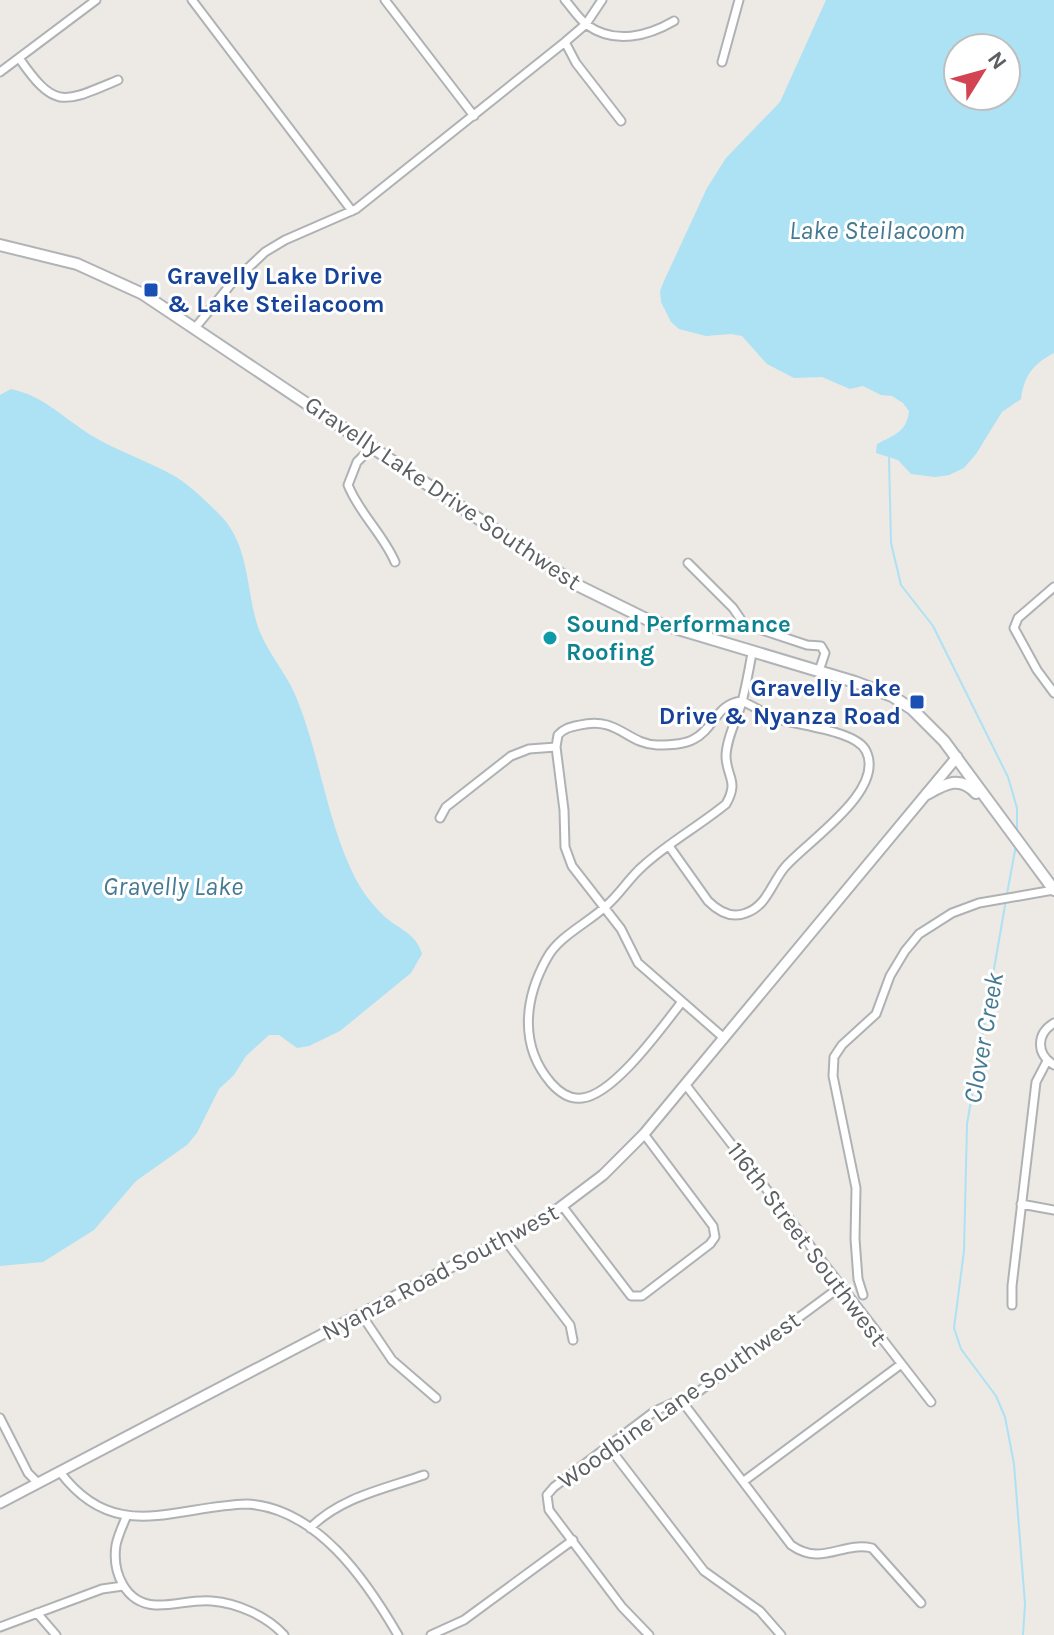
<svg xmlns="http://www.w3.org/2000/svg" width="1054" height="1635" font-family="Karla,sans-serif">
  <rect width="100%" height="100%" fill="#ede9e4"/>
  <path fill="#ace2f4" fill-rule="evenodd" d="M826 0H1054V353C1033 364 1024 376 1021 399L1002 412 976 454 964 468 949 475 935 477 911 474 898 460 876 453 877 444C894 435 907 432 909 411L903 403 892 396 881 395 863 386 850 389 822 377 794 378 767 364 742 336 731 334 706 336 679 329 671 322 661 302 660 291 664 281 707 188 726 158 780 102ZM1006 48V96H958V48Z
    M11 389C45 396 65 420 94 437 120 452 150 462 176 477 192 487 208 503 222 517 249 547 246 587 257 624 266 652 287 673 297 699 319 754 326 814 350 867 358 886 370 903 385 917 400 930 416 933 422 954L411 973 340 1031 309 1046 297 1048 279 1035H269L246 1056 234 1075 219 1089 197 1133 187 1145 136 1181 94 1230 43 1262 0 1266V395Z"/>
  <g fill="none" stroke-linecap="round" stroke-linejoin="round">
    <path stroke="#ace2f4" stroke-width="2" d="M889 458 891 543 901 585 933 626 1008 777 1017 808V831
      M1007 894 1016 845
      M1006 900 967 1124 964 1251 954 1328 961 1349 996 1396 1005 1417 1014 1464 1025 1604 1023 1635"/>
    <defs>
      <path id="minor" d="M192 0 352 211
        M385 0 474 116
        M565 0C572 8 579 19 587 25 615 45 648 36 674 21
        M565 42 576 63 621 121
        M19 58C55 110 63 103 118 80
        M722 62 739 0
        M0 72 96 0
        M195 328 231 284 265 252 285 240 356 209 565 42 586 24 602 0
        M373 446 357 462 348 485C359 513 383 534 395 562
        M688 563 733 608 744 624 807 645 821 646 825 653 819 671
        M1054 587 1018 618 1014 628 1037 670 1054 693
        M440 818 446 807 511 756 529 749 556 747
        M669 846 708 901C718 911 731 919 746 913 767 906 772 882 785 867 806 842 886 791 866 751 856 730 797 726 775 718 764 713 753 706 742 701 717 703 714 729 694 739 684 745 668 745 657 745 627 744 618 716 580 725 571 727 564 728 558 735L556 747 564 810 565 847 572 866 621 929 638 963 724 1038
        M681 1003C662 1027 614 1095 582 1098 569 1100 559 1092 551 1083 519 1046 524 999 547 958 559 936 588 923 606 906 620 894 629 878 643 866 668 843 699 826 726 804 739 781 727 778 726 757 726 739 737 719 742 702 746 686 749 670 752 653
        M1054 1023C1036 1034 1036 1054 1054 1065
        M685 1084 931 1402
        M1021 1204 1054 1210
        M563 1207 631 1296H642L710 1244 715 1237 713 1226 644 1134
        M504 1239 570 1325 573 1340
        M863 1295 858 1279 855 1239 856 1188 833 1076 834 1057 842 1045 876 1014 890 976 905 951 919 934 952 913 979 903 1054 890
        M1012 1305V1286L1036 1082 1047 1061
        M361 1314 392 1360 436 1398
        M681 1400 791 1545C822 1567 842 1541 872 1548L921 1603
        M0 1418 28 1473 38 1483
        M608 1446 704 1571 760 1611 781 1635
        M60 1472C115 1545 174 1506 247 1504 317 1508 366 1580 398 1635
        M744 1481 900 1365
        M127 1515C123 1525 118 1535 116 1545 112 1572 125 1603 155 1605 174 1606 193 1599 212 1601 237 1603 267 1616 284 1635
        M310 1528C341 1497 384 1489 424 1475
        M37 1613 56 1635
        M0 1627 102 1589 123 1586
        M431 1635 464 1620 573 1540
        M649 1635 622 1607 549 1510 547 1495 554 1487 655 1411 698 1392 840 1287"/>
      <path id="tertiary" d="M0 1503 550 1215 603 1175 644 1134 957 757"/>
      <path id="secondary" d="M0 245 77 264 143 294 579 586 648 620 855 682 892 696 912 709 944 741 1054 890
        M927 794C945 784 960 775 976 793"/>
    </defs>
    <use href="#minor" stroke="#afb2b5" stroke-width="11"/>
    <use href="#tertiary" stroke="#afb2b5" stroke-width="13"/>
    <use href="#secondary" stroke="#b0b4b7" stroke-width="14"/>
    <use href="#minor" stroke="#fff" stroke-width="7"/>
    <use href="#tertiary" stroke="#fff" stroke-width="9"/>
    <use href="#secondary" stroke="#fff" stroke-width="10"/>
  </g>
  <g fill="#1a4fb4" stroke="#fff" stroke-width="3">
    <rect x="143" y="282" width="16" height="16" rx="4"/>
    <rect x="909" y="694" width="16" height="16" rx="4"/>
  </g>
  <circle fill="#0f9aa8" stroke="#fff" stroke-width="3" cx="550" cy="638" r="8"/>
  <g text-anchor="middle" stroke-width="6" stroke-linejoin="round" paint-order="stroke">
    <g font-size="24" font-weight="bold" fill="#164399" stroke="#fff" text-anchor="start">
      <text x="167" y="284">Gravelly Lake Drive<tspan x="167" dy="28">&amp; Lake Steilacoom</tspan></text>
      <text x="901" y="696" text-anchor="end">Gravelly Lake<tspan x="901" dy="28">Drive &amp; Nyanza Road</tspan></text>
    </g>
    <g font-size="24" fill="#5c6063" stroke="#fff">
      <text transform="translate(443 493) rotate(34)" y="8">Gravelly Lake Drive Southwest</text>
      <text transform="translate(807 1244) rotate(53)" y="8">116th Street Southwest</text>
      <text transform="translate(440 1272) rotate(-28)" y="8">Nyanza Road Southwest</text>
      <text transform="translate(679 1400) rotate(-35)" y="8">Woodbine Lane Southwest</text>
    </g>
    <g font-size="24" font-weight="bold" fill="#0d838f" stroke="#fff" text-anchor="start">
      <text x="566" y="632">Sound Performance<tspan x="566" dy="28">Roofing</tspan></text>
    </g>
    <g font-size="26" font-style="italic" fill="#457a93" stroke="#fff">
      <text x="877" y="239">Lake Steilacoom</text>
      <text x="173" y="895">Gravelly Lake</text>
      <text transform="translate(983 1038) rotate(-80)" y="9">Clover Creek</text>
    </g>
  </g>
  <g transform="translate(982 72) rotate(53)"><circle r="38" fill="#ffffff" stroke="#bebfc1" stroke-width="2"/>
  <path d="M0-6L14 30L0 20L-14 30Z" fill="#d44352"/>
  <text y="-12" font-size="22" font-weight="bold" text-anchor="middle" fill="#5c6063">N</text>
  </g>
</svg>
